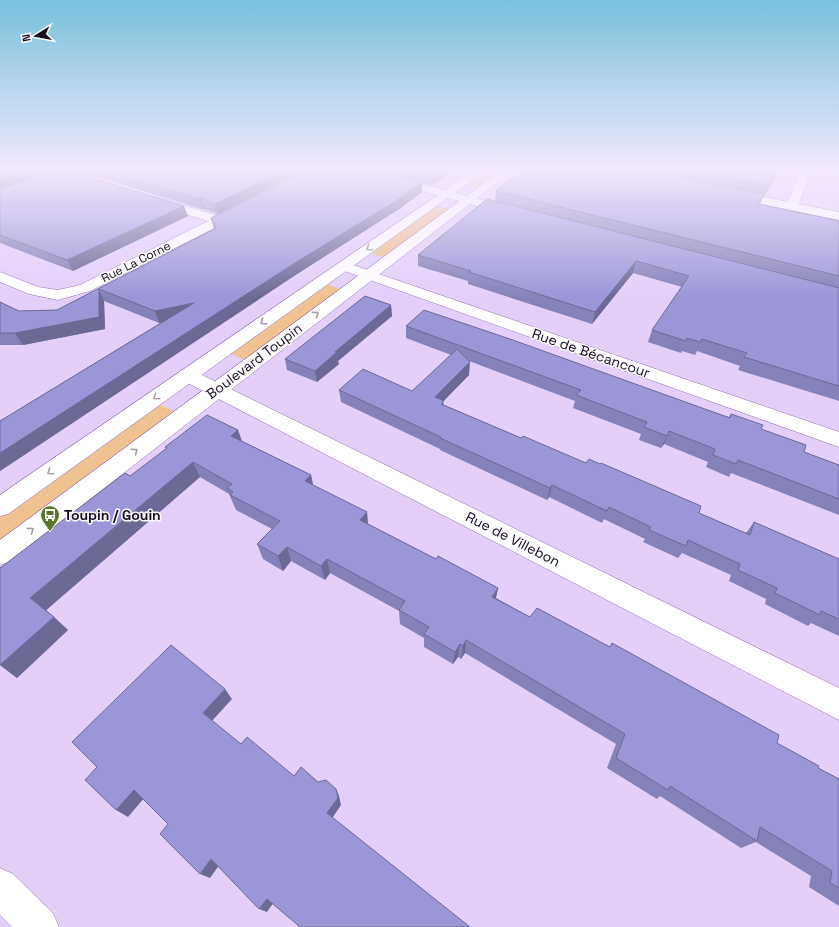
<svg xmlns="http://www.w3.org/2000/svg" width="839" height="927" font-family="'Space Grotesk',sans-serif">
  <rect width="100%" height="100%" fill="#e4cffb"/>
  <path fill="#f0c191" d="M489 169H503L477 188 465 185Z
    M436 206 449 209 383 257 370 253Z
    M326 284 340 289 245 360 229 353Z
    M158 404 174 411 0 540V516Z"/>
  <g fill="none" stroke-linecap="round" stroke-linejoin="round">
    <defs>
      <path id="street" d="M63 169H78L77 171 0 199V191Z
        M346 169H363L515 208 517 211 515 214 511 215 347 171Z
        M801 169H811L799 204 839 212V220L732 198 728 197 726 194 728 191 732 190 788 202Z
        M157 197 219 216 236 207H244L246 210 244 213 90 291 58 300 29 294 0 282V272L38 287 58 290 80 285 208 221 153 204 151 201 153 198Z
        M344 262 839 432V447L339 269 337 266 339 263Z
        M187 369 194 371 839 688V720L180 379 178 375 180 371Z"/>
      <path id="secondary" d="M476 169H488L8 514 0 516V495Z
        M503 169H515L9 562 0 565V540Z
        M0 868 13 874 53 913 59 927H12L0 915Z"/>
    </defs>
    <use href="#street" stroke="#906eb0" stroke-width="1"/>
    <use href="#secondary" stroke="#906eb0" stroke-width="1"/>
    <use href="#street" fill="#fff" fill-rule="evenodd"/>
    <use href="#secondary" fill="#fff" fill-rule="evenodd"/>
  </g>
  <path fill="#8581ba" d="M0 169 188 216 73 271 0 243Z
    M77 169H308L218 214 204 209H202L78 171Z
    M311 169H456L432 185 422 183V192L399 209 297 274 0 471V421L162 322 159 323 104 301 105 329 23 345H0V302L19 311 57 310 214 229 211 218Z
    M536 169H780L764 196 763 195 760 204 839 221V401L738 370 740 366 697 351 695 355 682 351 681 353 648 342 652 330 682 287 633 273 592 324 468 284V281L418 266V255L495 201 496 191 517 176Z
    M391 305 392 316 338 361 339 364 317 382 287 370 285 359Z
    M406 326 729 417 731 414 804 452 839 465V515L731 473 729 477 706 467 708 462 664 444 661 448 639 440 641 434 573 408 575 401 469 361V375L443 401 444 405 746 533 754 522 839 559V636L811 623 808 626 765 604 766 599 729 581 731 575 682 553 678 558 643 542 645 539 604 519 602 523 549 497 547 500 440 450V449L341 402 339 390 412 391 451 355 406 338Z
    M238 430 242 441 311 475 313 485 367 512 368 524 436 559 498 588 496 598 530 617 610 647 612 643 818 768 839 779V906L809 887 811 876 756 842 741 848 660 796 657 799 607 768 616 744 465 653 461 659 458 657 453 664 424 647V638L400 624 399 611 330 573 325 580 291 561 283 571 263 559 257 544 272 529 236 510 229 494 200 477 46 610 68 630 17 678 0 665 166 449 165 447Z"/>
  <path fill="#6c6997" d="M27 169H59L0 190V178Z
    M287 169H308L218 214 215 204Z
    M442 169H456L432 185 433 175Z
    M778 169H780L764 196 769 186Z
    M422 182V192L399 209 297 274 0 471V453L295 263Z
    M201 198 204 209H202L199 199Z
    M184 206 188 216 73 271 67 260Z
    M636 261 633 273 592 324 595 312Z
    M99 289 104 301 105 329 23 345 15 333Z
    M194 303 198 315 159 323 155 311Z
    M391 305 392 316 338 361 339 364 317 382 315 371 335 352Z
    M470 362 469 375 435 410V397Z
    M238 430 243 446 231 436Z
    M669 431 664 444 661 448 667 436Z
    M193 462 200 477 44 612 30 598Z
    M311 475 314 490 305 481Z
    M552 485 549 497 547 500 550 488Z
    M367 512 368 527 360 520Z
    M287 547 291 561 283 571 278 556Z
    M327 559 330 573 325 580 321 566Z
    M498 588 495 602 492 597Z
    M54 617 68 630 17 678 0 665Z
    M466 640 465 653 461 659 463 646Z
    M460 644 458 657 453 664 455 652Z
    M225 689 232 699 211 722 203 713Z
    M336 789 339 796 341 805 331 820 327 813Z
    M134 790 145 797 128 817 116 810Z
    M211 859 220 864 210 878 200 874Z
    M267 899 274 902 267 912 259 909Z"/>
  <path fill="#9b96d8" stroke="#6c6997" d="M0 169H27L0 178Z
    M57 169H62L184 206 67 260 0 235V189Z
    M97 169H287L215 204 201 198 199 199Z
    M311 169H369L422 182 399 199 295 263 0 453V421L194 303 155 311 99 289V317L15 333H0V302L19 311 57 310 216 228 211 218Z
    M406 169H442L433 175Z
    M536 169H637L764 194 759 204 839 221V276L496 191 515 176H517L522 172Z
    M683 169H778L769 186Z
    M487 199 839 288V386L744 357 747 353 702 339 700 342 687 338 686 341 652 330 689 276 636 261 595 312 469 272 471 271 418 255Z
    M365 296 391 305 335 352H337L315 371 285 359Z
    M424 310 510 339 730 418 731 414 763 425 761 429 806 445 804 452 839 465V499L738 460 736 464 713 455 715 449 669 431 667 436 644 427 647 422 576 395 581 390 406 326Z
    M457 349 470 362 435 397 444 401 441 404 521 438 523 436 586 463 589 459 600 464 601 463 701 506 699 513 750 535 754 522 839 559V619L821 611 820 615 775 593 777 588 738 570 740 564 688 540 686 546 649 530 651 527 609 507 607 511 552 485 550 488 440 438 441 437 339 390 363 369 412 391Z
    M207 415 238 430 231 436 311 475 305 481 367 512 360 520 436 559 438 556 498 588 492 597 530 617 537 608 610 647 612 643 779 735 777 743 819 766 818 768 839 779V888L830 883 832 871 760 827 757 841 670 786 668 790 616 758 625 734 466 640 463 646 460 644 455 652 424 634 429 627 399 610 405 601 327 559 321 566 287 547 278 556 257 544 280 521 230 495 233 492 227 488 232 484 193 462 30 598 54 617 0 665V568L125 473 130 476 167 448 165 447Z
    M171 645 225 689 203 713 241 744 247 737 294 776 301 767 318 782 326 780 336 789 338 798 327 813 470 927H300L267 899 259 909 211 859 200 874 160 834 168 824 134 790 116 810 85 780 97 767 72 742Z"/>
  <defs><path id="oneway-chevron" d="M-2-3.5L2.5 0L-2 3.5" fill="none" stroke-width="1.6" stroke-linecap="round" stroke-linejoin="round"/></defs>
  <g stroke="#a29da7">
    <use href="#oneway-chevron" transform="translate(369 248) rotate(145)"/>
    <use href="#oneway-chevron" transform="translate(316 314) rotate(-37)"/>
    <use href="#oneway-chevron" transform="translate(263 322) rotate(145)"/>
    <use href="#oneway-chevron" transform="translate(156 397) rotate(145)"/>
    <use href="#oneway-chevron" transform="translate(135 451) rotate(-37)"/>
    <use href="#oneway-chevron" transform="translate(50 472) rotate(145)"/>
    <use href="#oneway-chevron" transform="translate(31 530) rotate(-37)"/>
  </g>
  <linearGradient id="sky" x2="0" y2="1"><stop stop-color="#78c1dc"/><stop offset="0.57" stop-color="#f3e9fd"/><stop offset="1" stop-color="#f3e9fd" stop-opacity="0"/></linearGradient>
  <rect width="839" height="298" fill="url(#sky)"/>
  <defs>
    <symbol id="bus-pin" viewBox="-11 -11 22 30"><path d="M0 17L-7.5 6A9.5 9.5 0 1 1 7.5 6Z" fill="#5a762b" stroke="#fafafa"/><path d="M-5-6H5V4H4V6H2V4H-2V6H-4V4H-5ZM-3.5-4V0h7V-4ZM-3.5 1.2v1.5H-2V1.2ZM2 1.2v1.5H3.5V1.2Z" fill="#fff"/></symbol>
  </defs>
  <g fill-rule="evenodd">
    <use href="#bus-pin" x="39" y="504" width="22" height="30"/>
  </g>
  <g text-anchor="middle" stroke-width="3" stroke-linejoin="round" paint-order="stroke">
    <g font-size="12" fill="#170922" stroke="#fafafa">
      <text transform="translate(136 262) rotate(-27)" y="4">Rue La Corne</text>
    </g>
    <g font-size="14" fill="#170922" stroke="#fafafa">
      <text transform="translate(591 353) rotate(19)" y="5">Rue de Bécancour</text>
      <text transform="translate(254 361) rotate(-37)" y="5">Boulevard Toupin</text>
      <text transform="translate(513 539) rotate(27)" y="5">Rue de Villebon</text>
    </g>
    <g font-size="14" font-weight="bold" fill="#170922" stroke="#fafafa" text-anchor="start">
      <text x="64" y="520">Toupin / Gouin</text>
    </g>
  </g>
  <g transform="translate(36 36) rotate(259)" stroke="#fafafa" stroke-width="3" paint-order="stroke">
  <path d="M0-3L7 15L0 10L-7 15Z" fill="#170922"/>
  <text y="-6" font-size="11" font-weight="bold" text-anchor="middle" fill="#170922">N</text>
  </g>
</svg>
